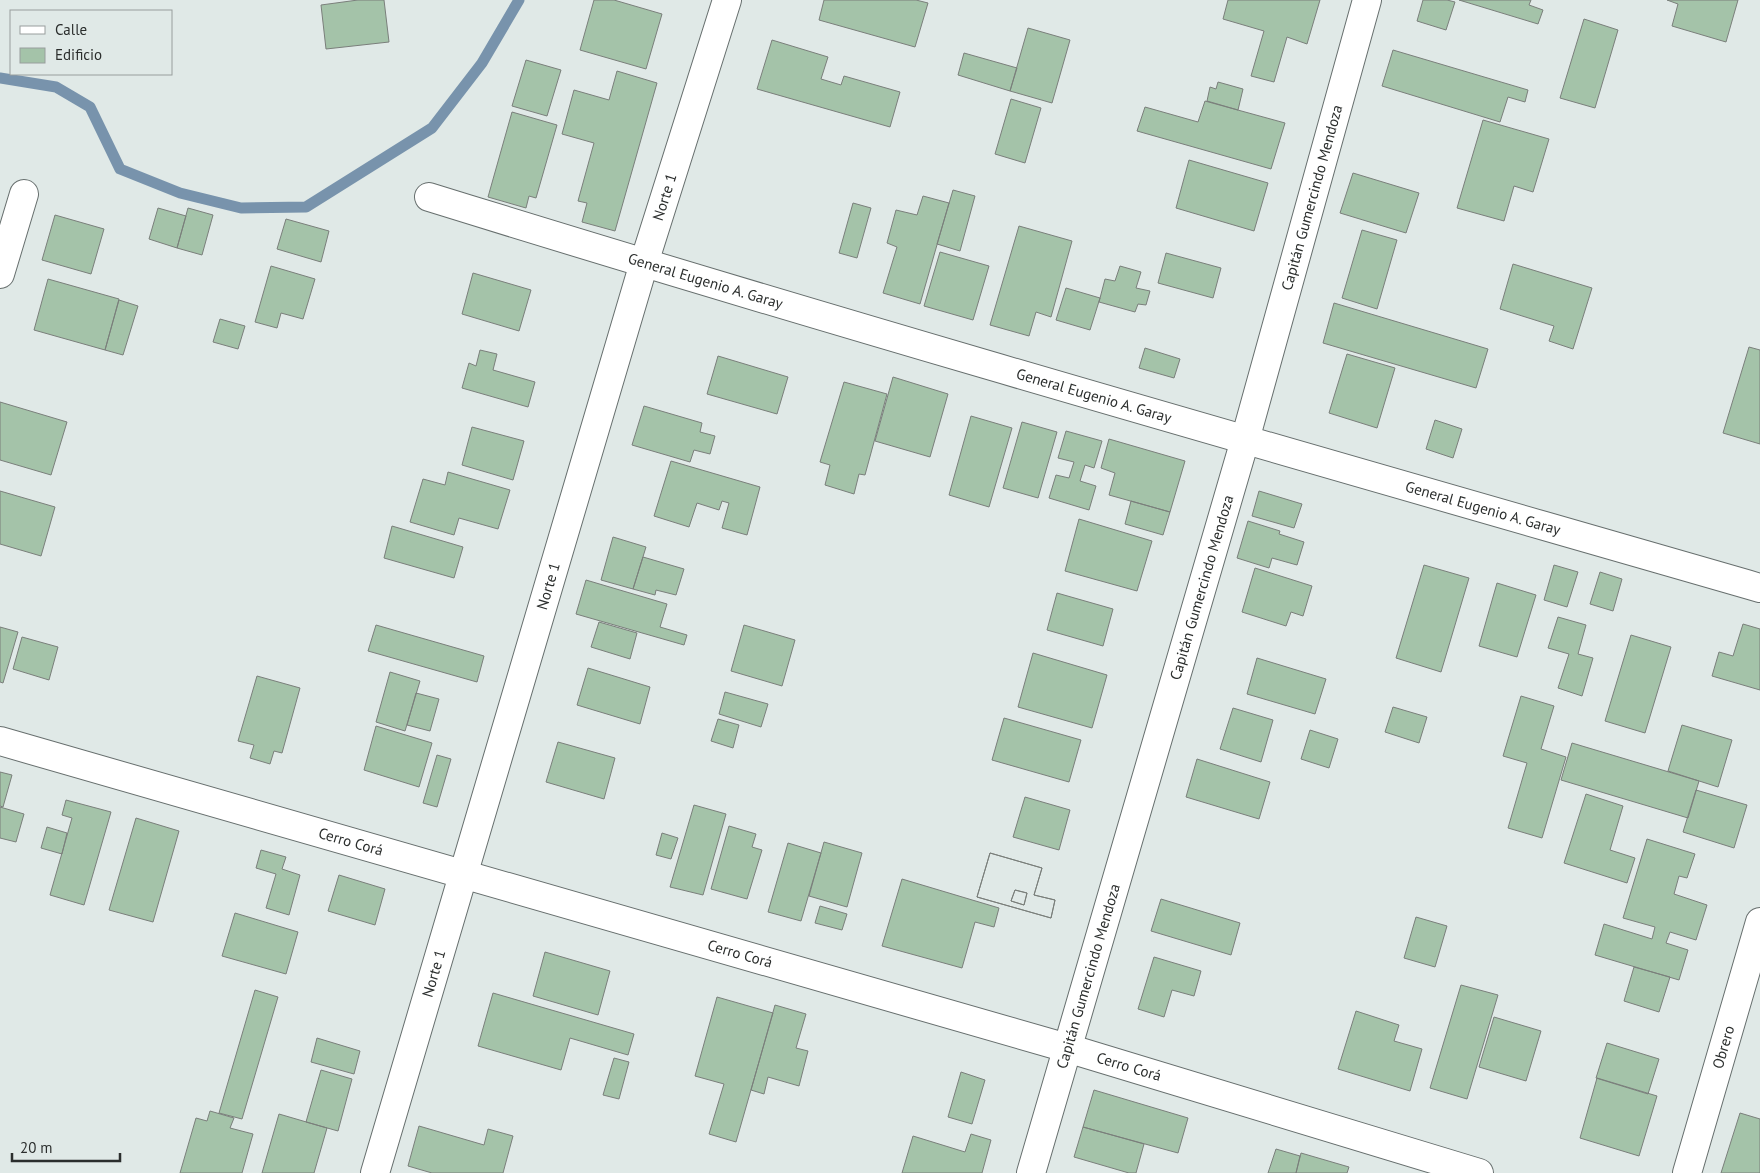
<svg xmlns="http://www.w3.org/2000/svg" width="1760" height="1173" font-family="'PT Sans',sans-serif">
  <rect width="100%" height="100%" fill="#e0e9e7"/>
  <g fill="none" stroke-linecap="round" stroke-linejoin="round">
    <path stroke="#7893ac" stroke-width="11" d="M0 78 56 87 90 107 120 169 180 193 241 208 306 207 432 128 482 63 519 0"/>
  </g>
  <path fill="#a4c3a9" stroke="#7a7f7b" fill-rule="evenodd" d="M358 0H384L389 42 326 49 321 5Z
    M594 0H614L662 14 646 69 580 50Z
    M824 0H916L928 3 915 47 819 20Z
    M1228 0H1320L1307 44 1287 37 1274 82 1251 76 1264 31 1223 19Z
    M1423 0H1447L1455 2 1446 30 1417 21Z
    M1459 0H1531L1529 5 1543 10 1538 24Z
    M1667 0H1738L1726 42 1672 26 1678 4Z
    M1584 19 1618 30 1595 108 1560 98Z
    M1028 28 1070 40 1052 103 1010 91Z
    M772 40 828 57 821 79 841 85 844 76 900 92 890 127 757 89Z
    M1393 50 1528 90 1525 102 1508 97 1500 122 1382 86Z
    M964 53 1017 68 1010 91 958 75Z
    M526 60 561 70 547 116 512 106Z
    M617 71 657 83 615 231 582 222 587 203 578 201 594 143 562 134 574 90 609 100Z
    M1218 82 1243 89 1238 110 1207 101 1210 87 1216 89Z
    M1011 99 1041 108 1025 163 995 154Z
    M1205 101 1285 123 1271 169 1137 131 1145 107 1198 122Z
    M512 112 557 125 536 198 529 196 526 208 488 197Z
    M1483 120 1549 139 1533 192 1514 186 1504 221 1457 208Z
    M1189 160 1268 183 1254 231 1176 208Z
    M1353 173 1419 193 1406 233 1340 213Z
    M953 190 975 196 960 251 937 244Z
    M923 196 949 203 920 304 883 293 897 247 887 243 896 210 917 215Z
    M853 203 871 208 857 258 839 253Z
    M158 208 186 216 177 248 149 239Z
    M188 208 213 215 202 255 177 248Z
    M55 215 104 229 91 274 42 260Z
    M286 219 329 231 321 262 277 249Z
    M1019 226 1072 241 1051 317 1036 312 1029 336 990 325Z
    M1362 230 1397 240 1377 309 1342 298Z
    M940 252 989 266 973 320 924 306Z
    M1166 253 1221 268 1213 298 1158 283Z
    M1513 264 1592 288 1573 349 1549 341 1554 326 1500 309Z
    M271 266 315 279 303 319 281 313 277 328 255 322Z
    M1120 266 1141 272 1136 288 1150 291 1146 305 1138 304 1135 312 1099 302 1105 279 1115 281Z
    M473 273 531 290 519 331 462 314Z
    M48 279 119 299 105 350 34 330Z
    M1066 288 1100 298 1090 330 1056 320Z
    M119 300 138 306 123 355 105 350Z
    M1334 303 1488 349 1476 388 1323 343Z
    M220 319 245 326 238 349 213 342Z
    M1749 347 1760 350V444L1723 433Z
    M1145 348 1180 359 1174 378 1139 368Z
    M480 350 497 354 493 370 535 382 528 407 462 388 469 363 476 366Z
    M1347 354 1395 368 1377 428 1329 413Z
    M718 356 788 377 777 414 707 394Z
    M893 377 948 394 930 457 875 441Z
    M844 382 887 394 865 475 859 474 854 494 825 485 830 465 820 462Z
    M0 402 67 422 51 475 0 460Z
    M644 406 702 423 700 432 715 436 710 454 694 450 690 462 632 445Z
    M971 416 1012 428 989 507 949 495Z
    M1435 420 1462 429 1453 458 1426 449Z
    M1022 422 1057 432 1038 498 1003 488Z
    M472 427 524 441 513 480 462 465Z
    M1066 431 1102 441 1094 468 1085 465 1080 481 1096 486 1089 510 1049 498 1056 475 1069 478 1074 462 1058 458Z
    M1109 439 1185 461 1170 512 1109 495 1115 473 1101 468Z
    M671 461 760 487 747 535 722 528 729 503 722 501 719 510 697 503 689 527 654 516Z
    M448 472 510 490 498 529 459 518 454 535 410 522 423 479 445 485Z
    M0 491 55 507 41 556 0 544Z
    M1259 491 1302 504 1294 528 1252 516Z
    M1131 501 1170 512 1163 535 1125 524Z
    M1079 519 1152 541 1137 591 1065 571Z
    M1248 521 1280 531 1279 534 1304 542 1297 565 1272 558 1269 568 1237 558Z
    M392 526 463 547 454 578 384 558Z
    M613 537 646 547 633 589 601 580Z
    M643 557 684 569 676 595 656 590 655 595 633 589Z
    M1424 565 1469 578 1441 672 1396 658Z
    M1554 565 1578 572 1567 607 1544 600Z
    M1255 568 1312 586 1303 616 1291 612 1286 626 1242 612Z
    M1600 572 1622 579 1613 611 1590 604Z
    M586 580 667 604 660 627 687 635 684 645 576 614Z
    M1497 583 1536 595 1517 657 1479 646Z
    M1057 593 1113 609 1103 646 1047 630Z
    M1558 617 1586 625 1578 654 1593 658 1582 696 1558 688 1569 654 1548 648Z
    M599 622 637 633 630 659 591 647Z
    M1743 624 1760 629V690L1712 676 1719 652 1733 656Z
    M376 625 484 656 477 682 368 651Z
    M744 625 795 640 782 686 731 671Z
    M0 627 18 632 3 683 0 682Z
    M1631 635 1671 647 1645 733 1605 721Z
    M22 637 58 647 49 680 13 669Z
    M1033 653 1107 675 1092 728 1018 707Z
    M1257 658 1326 679 1315 714 1247 694Z
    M588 668 650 687 640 724 577 705Z
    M390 672 420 681 405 731 376 722Z
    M257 676 300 688 282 753 274 751 270 764 250 758 254 745 238 741Z
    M725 692 768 704 761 727 719 714Z
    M416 693 439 699 430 731 407 725Z
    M1521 696 1554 706 1541 749 1566 757 1542 838 1508 828 1527 763 1503 756Z
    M1393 707 1427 717 1419 743 1385 732Z
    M1233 708 1273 720 1261 762 1220 749Z
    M1004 718 1081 740 1069 782 992 760Z
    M718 719 739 725 733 748 711 741Z
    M1682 725 1732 740 1718 787 1668 771Z
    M376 726 432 743 419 787 364 770Z
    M1310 730 1338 739 1329 768 1301 759Z
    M558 742 615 758 604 799 546 782Z
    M1572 743 1699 781 1688 818 1561 780Z
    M437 755 451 759 437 807 423 803Z
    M1197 759 1270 782 1259 819 1186 797Z
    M0 772 12 775 3 807 0 806Z
    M1696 790 1747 805 1734 848 1683 832Z
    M1586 794 1623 806 1610 850 1635 858 1627 883 1564 863Z
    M1025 797 1070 810 1059 850 1013 837Z
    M66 800 111 812 84 905 50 895 72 818 62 815Z
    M694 805 726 814 703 895 670 887Z
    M0 807 24 814 16 842 0 838Z
    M136 818 179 831 153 922 109 910Z
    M729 826 756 834 752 847 762 850 747 899 711 889Z
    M47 827 67 833 62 854 41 848Z
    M662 833 678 838 671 859 656 855Z
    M1647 839 1695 854 1687 878 1679 876 1674 894 1707 905 1696 940 1670 932 1666 943 1688 950 1679 980 1595 955 1604 924 1652 939 1655 927 1623 918Z
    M824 842 862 853 847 907 809 896Z
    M788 843 821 853 801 921 768 912Z
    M261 850 286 857 282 869 300 875 289 915 266 908 276 874 256 868Z
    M990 853 1042 868 1034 895 1055 900 1051 918 977 897ZM1015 890 1027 893 1024 905 1011 901Z
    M990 853 1042 868 1034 895 1055 900 1051 918 977 897Z
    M339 875 385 889 375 925 328 911Z
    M902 879 999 908 994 927 975 922 962 968 882 946Z
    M1015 890 1027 893 1024 905 1011 901Z
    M1161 899 1240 923 1231 955 1151 931Z
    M820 906 847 914 842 930 815 923Z
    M235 913 298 932 286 974 222 956Z
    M1416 917 1447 926 1435 967 1404 958Z
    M545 952 610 971 598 1015 533 996Z
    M1154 957 1201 971 1194 996 1172 990 1164 1017 1138 1009Z
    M1634 967 1670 977 1659 1012 1624 1001Z
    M1461 985 1498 995 1467 1099 1430 1088Z
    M255 990 278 997 242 1119 219 1113Z
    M493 993 634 1034 628 1055 570 1038 561 1070 478 1046Z
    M717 997 773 1013 736 1142 709 1134 724 1084 695 1076Z
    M775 1005 806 1014 796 1048 808 1051 799 1086 768 1077 764 1094 751 1090Z
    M1356 1011 1399 1025 1394 1041 1422 1049 1410 1091 1338 1069Z
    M1494 1017 1541 1031 1526 1081 1479 1067Z
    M317 1038 360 1051 354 1074 311 1062Z
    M1607 1043 1659 1059 1648 1094 1596 1078Z
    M614 1058 629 1062 619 1099 603 1095Z
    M321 1070 352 1079 338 1131 306 1122Z
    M961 1072 985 1080 972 1124 948 1117Z
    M1597 1078 1657 1096 1639 1156 1580 1138Z
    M1094 1090 1188 1118 1178 1153 1083 1127Z
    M210 1111 234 1118 230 1128 253 1134 242 1173H180L196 1118 207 1121Z
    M1740 1113 1760 1119V1173H1721Z
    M279 1114 327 1128 314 1173H262Z
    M419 1126 484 1145 488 1129 513 1136 503 1173H432L408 1166Z
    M1083 1127 1144 1144 1136 1173H1129L1074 1157Z
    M971 1134 991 1140 982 1173H902L913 1136 965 1152Z
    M1276 1149 1300 1156 1296 1173H1268Z
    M1301 1153 1349 1167 1347 1173H1296Z"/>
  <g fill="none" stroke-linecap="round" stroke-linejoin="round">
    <defs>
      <g id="minor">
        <path id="s1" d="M429 197C871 334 1316 460 1760 588"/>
        <path d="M0 274 24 194"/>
        <path id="s2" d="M0 741 1067 1048 1479 1173"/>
        <path id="s3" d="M375 1173 644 263 727 0"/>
        <path id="s4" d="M1031 1173 1245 440 1367 0"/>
        <path id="s5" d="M1687 1173 1760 922"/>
      </g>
    </defs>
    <use href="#minor" stroke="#676f6e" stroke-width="30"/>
    <use href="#minor" stroke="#fff" stroke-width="28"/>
  </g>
  <g text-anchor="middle" stroke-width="4" stroke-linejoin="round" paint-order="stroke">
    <g font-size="15" fill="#2b2e2d" stroke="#e0e9e7">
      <text dy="5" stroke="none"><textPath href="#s3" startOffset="1018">Norte 1</textPath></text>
      <text dy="5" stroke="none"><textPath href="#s4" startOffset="1015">Capitán Gumercindo Mendoza</textPath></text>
      <text dy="5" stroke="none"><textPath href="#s1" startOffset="289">General Eugenio A. Garay</textPath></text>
      <text dy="5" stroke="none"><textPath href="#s1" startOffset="694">General Eugenio A. Garay</textPath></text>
      <text dy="5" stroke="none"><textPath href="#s1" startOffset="1099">General Eugenio A. Garay</textPath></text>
      <text dy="5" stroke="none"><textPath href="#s3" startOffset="612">Norte 1</textPath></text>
      <text dy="5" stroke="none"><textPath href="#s4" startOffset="610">Capitán Gumercindo Mendoza</textPath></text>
      <text dy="5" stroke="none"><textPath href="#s2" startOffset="365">Cerro Corá</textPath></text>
      <text dy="5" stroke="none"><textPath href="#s2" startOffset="770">Cerro Corá</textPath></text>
      <text dy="5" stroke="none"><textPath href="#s3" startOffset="208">Norte 1</textPath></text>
      <text dy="5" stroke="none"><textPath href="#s4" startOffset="205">Capitán Gumercindo Mendoza</textPath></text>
      <text dy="5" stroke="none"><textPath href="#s5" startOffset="131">Obrero</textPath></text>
      <text dy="5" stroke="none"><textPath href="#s2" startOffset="1175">Cerro Corá</textPath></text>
    </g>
  </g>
  <rect x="10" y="10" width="162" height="65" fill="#e0e9e7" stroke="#989e9d"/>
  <rect x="20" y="26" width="25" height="8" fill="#ffffff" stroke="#989e9d"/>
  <text x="55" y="35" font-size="15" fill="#2b2e2d">Calle</text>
  <rect x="20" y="48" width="25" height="15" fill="#a4c3a9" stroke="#989e9d"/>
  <text x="55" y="60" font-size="15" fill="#2b2e2d">Edificio</text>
  <path d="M12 1153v8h108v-8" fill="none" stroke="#2b2e2d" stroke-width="2.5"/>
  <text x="20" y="1153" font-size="15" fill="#2b2e2d" stroke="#e0e9e7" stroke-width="4" paint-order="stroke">20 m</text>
</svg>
